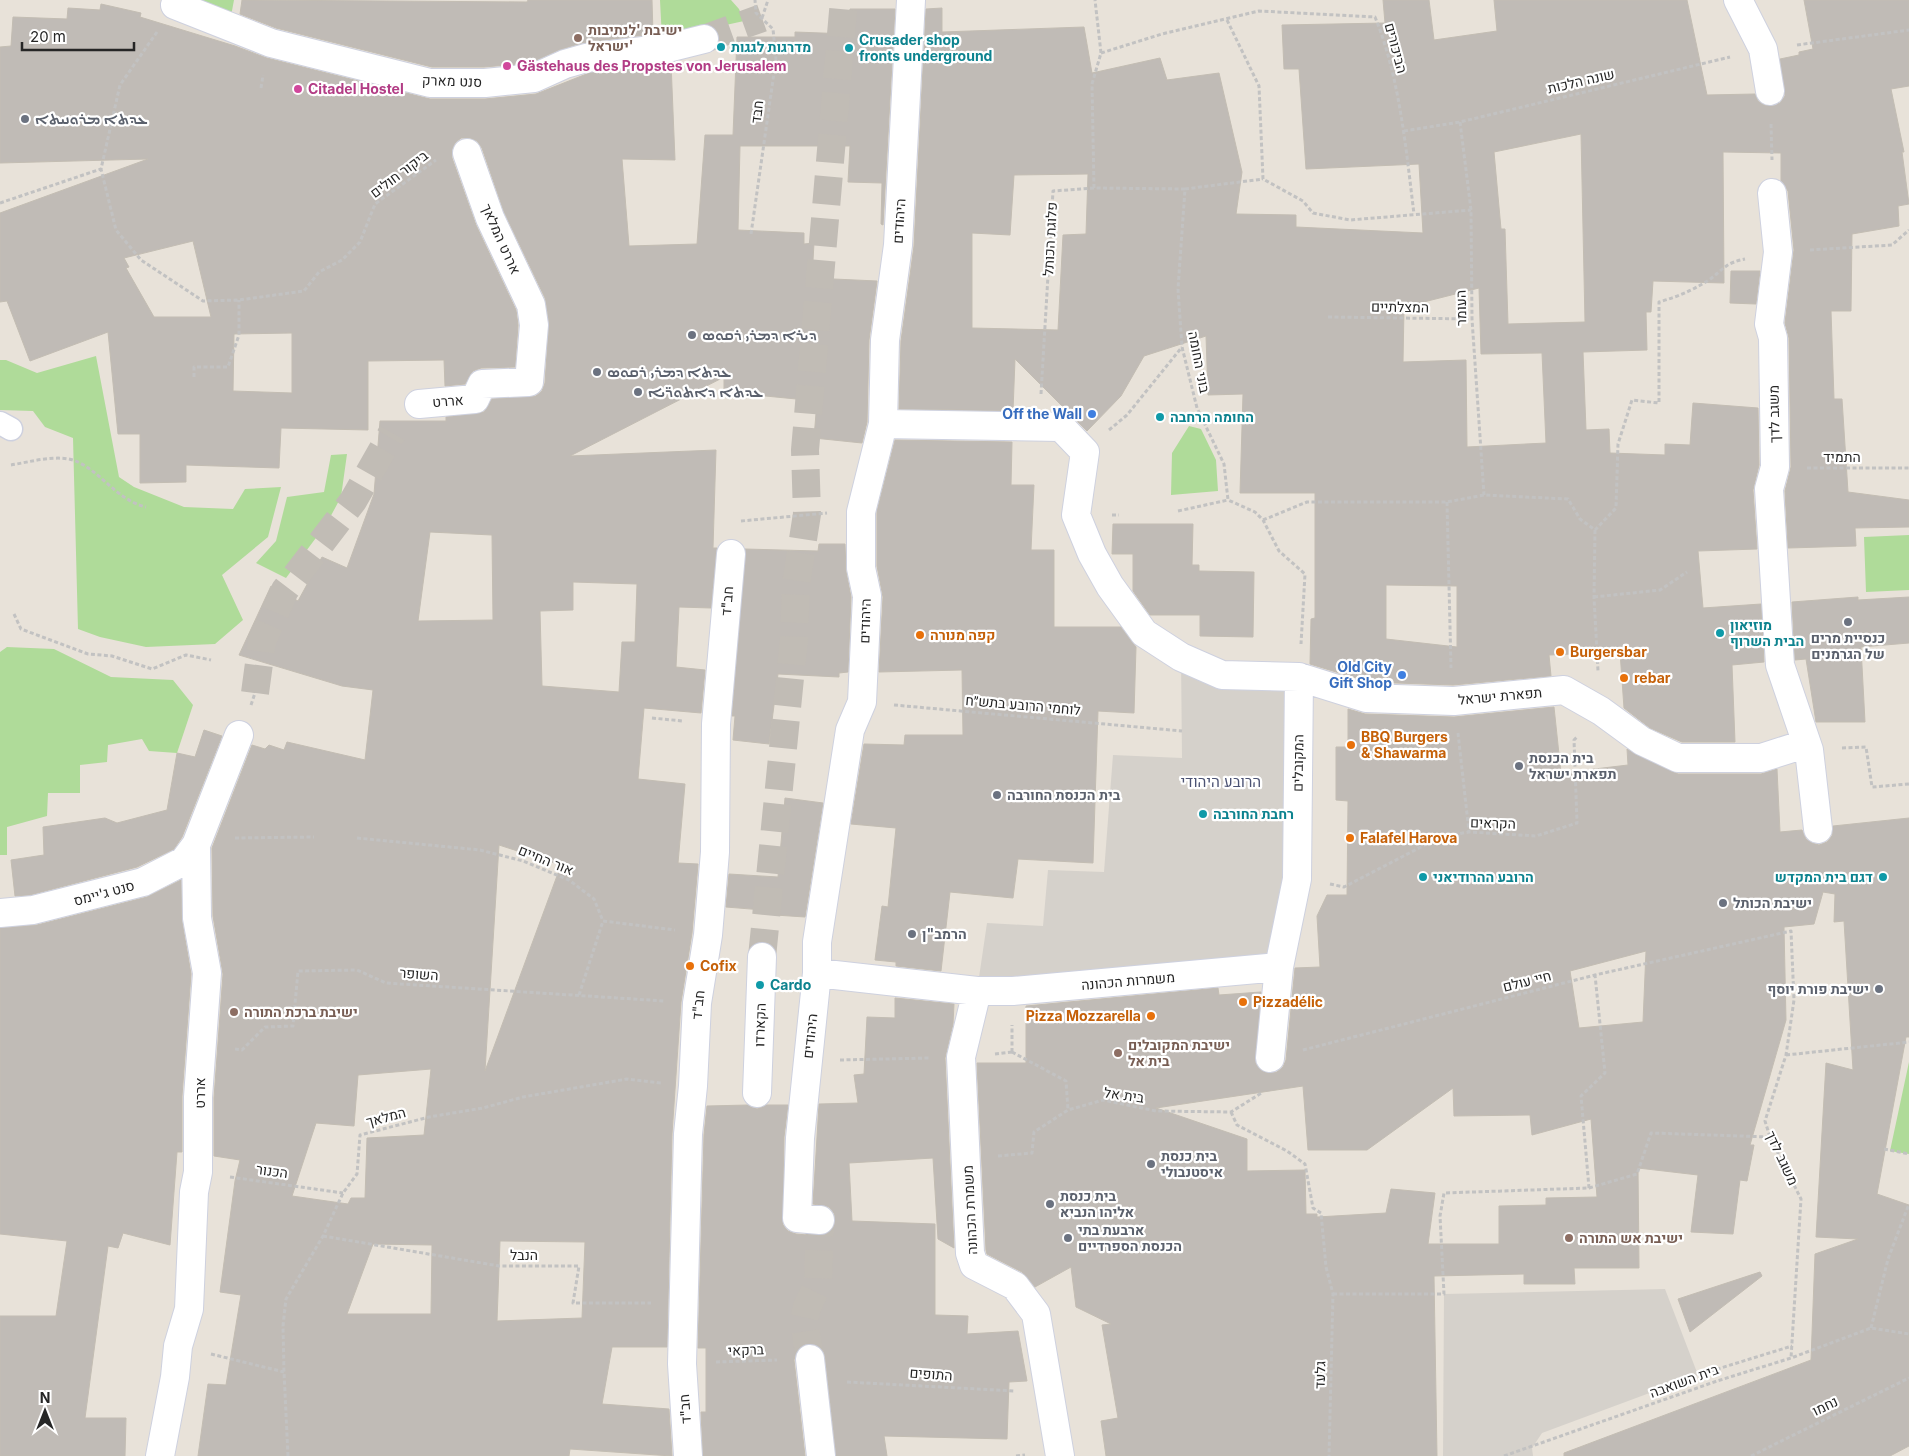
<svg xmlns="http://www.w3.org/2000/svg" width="1909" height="1456" font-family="Inter,Heebo,'Noto Sans Syriac',sans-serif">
  <rect width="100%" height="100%" fill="#e8e2d9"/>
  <path fill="#afdb99" d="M183 0H234L231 16Z
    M660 0H731L739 9 744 21 662 39Z
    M96 356 119 477 134 487 184 507 233 509 245 489 281 487 268 537 222 575 243 620 215 644 146 647 100 637 78 629 73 438 45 427 33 411 0 410V360H6L37 373Z
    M1189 426 1201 429 1216 460 1218 491 1171 495 1172 453Z
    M347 454 341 497 327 523 286 578 256 563 276 541 287 497 324 492 331 455Z
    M1909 535V590L1866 592 1864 537Z
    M7 647 54 649 111 677 173 680 193 705 177 753 149 751 142 739 108 745 107 762 80 765V793H48L47 816 7 827V855H0V652Z
    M1909 1062V1154L1890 1151Z"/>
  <path fill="#d5d1cb" d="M1181 657 1299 677 1279 967 977 991 987 923 1043 926 1048 870 1104 872 1113 755 1182 758Z
    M1665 1289 1698 1375 1542 1433 1532 1448 1533 1456H1443L1444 1294Z"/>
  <path fill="#c0bbb6" stroke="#c3bdb3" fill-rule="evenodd" d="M242 0 527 2 528 0H652L653 34 582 43 559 50 530 63 484 67H432L276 28 240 14Z
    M1383 0H1429L1434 40 1497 31 1494 0H1687L1707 95 1755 94 1758 101 1764 105 1772 106 1780 103 1785 96 1780 59 1799 55V52L1813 49 1804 0H1909V86L1891 89 1904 152H1902L1909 204 1898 206 1899 226 1852 234 1851 311H1831L1834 399H1842L1848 492 1909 500V527L1855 528 1856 546 1788 548 1785 491 1791 467 1789 338 1785 323 1794 250 1788 191 1781 181V153L1723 152 1724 283 1653 281 1651 312H1646L1647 350 1583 352 1586 430 1609 429 1610 453 1665 455V444L1690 445 1693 403 1758 408 1759 465 1753 490 1757 549 1698 551 1703 608 1761 604 1764 662 1732 665 1735 742H1682L1650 728 1624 708 1620 652 1549 655 1551 676 1453 685 1369 682 1310 664 1311 619 1315 618V493H1240L1243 394 1208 395 1206 336 1144 356 1121 396 1087 431 1015 359 1013 411 899 409 901 341 914 246 926 9 942 8V32L1084 27 1092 73 1160 58 1167 80 1219 73 1242 172 1236 214 1296 215V227L1423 233 1419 164 1306 169 1299 69H1284L1282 25 1385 23ZM1581 134 1585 322 1508 324 1505 229H1501L1494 152ZM1088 174 1086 234 1063 235 1058 330 972 328V233L1010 235 1014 175ZM1479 288 1481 354 1542 353 1546 443 1467 447 1466 360 1403 362 1404 307ZM1386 585 1457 586V647L1386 639Z
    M101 4 141 13 140 17 235 46 267 58 430 99H485L536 94 589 73 671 63 675 160 622 159 629 246 697 244 705 135H733L737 37H795V32L848 34 850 9H895L883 225 881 224 882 183 848 182 850 146H740L738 230 804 233V244L814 243 812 278 877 281 869 340 867 422 862 443 814 438 817 401 724 392V377L570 456 716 450 713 548H717L711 608 679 607 676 667 705 670 701 713 644 708 638 779 685 784 678 863 698 864 692 933 681 1002 672 1134 667 1347H612L602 1404 669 1409 672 1456 570 1449 569 1456H198L208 1384 226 1385 241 1295 220 1292 235 1181 240 1160 214 1156V1098L223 974 213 916 212 848 252 745 265 749 269 745 284 750 287 742 365 760 373 690 342 686 239 655 271 586 298 601 322 557 347 568 374 494 380 421H446V417L484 412 492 399 536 396 542 391 545 383 549 323 545 298 504 212 482 148 477 141 470 138H461L455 143 452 150V158L476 225 516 310 518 325 515 367 481 368 473 371 465 384 445 386 444 360 368 361V430L281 428 279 468 186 465V482L140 483V434H118L108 332 30 361 7 301 0 302V213L148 159 0 163V47L11 46 13 17 67 19 68 8 100 10ZM193 241 211 317H154L126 268 129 267 124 258ZM292 333V393L233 391 234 334ZM430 532 492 535 493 620 418 621ZM573 582 637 584 635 642H622L619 692 542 686 540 611 573 610ZM499 845 561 865 485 1071ZM431 1069 424 1135 367 1138 365 1198H351L348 1204 292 1196 316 1123 354 1126 358 1075ZM500 1241 585 1242 582 1318 497 1321ZM373 1244 432 1245 431 1314H347Z
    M1731 271H1760L1756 304 1730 303Z
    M895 440 1012 442 1011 485H1034L1031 550H1054V627H1121L1136 647 1134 713 1098 711 1093 863 1018 859 1013 898 950 892 941 971 896 966V962L875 960 882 906 888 907 896 828 851 824 864 744 904 745 905 735H963L962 670 879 672 883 597 877 566V511Z
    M1113 524H1193L1192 565H1199V571L1254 572 1253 637 1200 636V615H1150L1133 591V554H1112Z
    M819 544H845L846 571 851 597 848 672 839 673V677L778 674 769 744 733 740 735 716H732L745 549 818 551Z
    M1858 597V600L1909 597V643L1861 647 1865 722H1816L1806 659 1795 660 1792 602Z
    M1554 707 1561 773 1628 765 1627 749 1678 774H1761L1777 769 1780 832 1802 830 1806 839 1812 843 1819 845 1827 842 1832 836 1833 826 1909 818V1037H1906L1877 1194 1909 1205V1446L1890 1456H1564V1453L1811 1360 1815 1254 1858 1239 1816 1237 1826 1063 1853 1070 1844 921 1834 922 1835 894 1823 892 1814 924 1784 927 1786 1020 1750 1145H1754L1747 1181 1740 1180 1733 1234 1691 1232 1698 1175 1638 1168 1639 1268H1574L1575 1284H1524V1274L1434 1276 1437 1456H1106L1101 1421 1118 1418 1102 1325 1111 1324 1076 1307 1071 1267 1035 1287 1022 1272 987 1254 986 1250 977 1063H1026V1006L1218 988 1219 995 1261 992 1256 1064 1261 1070 1268 1073 1277 1072 1283 1067 1286 1060 1295 968 1320 967 1317 916 1327 895H1347L1348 801 1336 800V747H1348V709L1365 714 1454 717ZM1646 951 1643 1022 1579 1028 1570 971ZM1303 1086 1308 1150H1367L1453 1088 1454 1116 1530 1115 1532 1135 1591 1119 1597 1197 1546 1198V1205L1499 1206V1244H1428L1435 1193 1391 1189 1386 1213 1317 1217V1214H1306L1305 1170 1247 1171V1139L1156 1108Z
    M204 730 222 736 182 837 174 849 137 867 30 895 15 896 11 860 44 855 43 827 105 818 117 823 167 810 177 753 195 757Z
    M785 798 823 803 805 917 775 915V911L726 907 729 874 778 877Z
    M181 880 182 921 191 974 182 1096V1152H177L170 1245 123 1233 118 1248 108 1246 85 1418H126L125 1456H0V1316H56L67 1241 0 1234V928L37 925 147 897Z
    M895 998 954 1004 953 1024 945 1058 954 1248 938 1239 933 1158 849 1163 852 1221 935 1224V1315L968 1316 967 1334 1018 1331 1027 1381 1009 1382 1007 1439 884 1436 887 1456H836L825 1357 823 1350 817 1345 809 1343 800 1347 796 1352 794 1360 805 1456H703L701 1412H706V1348H698L704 1135 707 1106 748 1105 757 1109 766 1105H788L784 1137 783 1225 788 1231 796 1234 819 1236 827 1234 832 1229 835 1222 834 1213 829 1207 813 1204 819 1104 858 1103 854 1075 864 1074 867 1017 895 1018Z
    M1760 1272 1762 1276 1690 1332 1678 1299Z"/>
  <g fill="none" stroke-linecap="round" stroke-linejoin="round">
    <path stroke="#c1bcb5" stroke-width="28" stroke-dasharray="28 14" stroke-linecap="butt" d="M704 39 762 18
      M255 693 262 641 285 590 353 501 392 433
      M762 957 794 638 796 584 807 514 805 450 844 0
      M810 1359 804 1321 807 1307 818 1284 820 1220"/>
    <defs>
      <path id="lane" d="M0 423 11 429"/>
      <path id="street" d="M1738 0 1763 49 1770 91
        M175 5 271 43 430 83H485L534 78 565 64 586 58 668 48 704 39
        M1772 193 1778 252 1769 324 1773 338 1775 467 1769 489 1780 665 1809 750 1818 829
        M419 404 475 399 482 384 529 382 534 325 531 305 490 218 467 153
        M883 424 1061 427 1085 452 1076 515 1092 554 1110 586 1144 633 1181 657 1222 675 1299 677 1366 698 1454 701 1564 690 1601 711 1642 741 1678 758H1761L1805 744
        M0 913 33 910 143 882 184 861 196 845
        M817 973 977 991H1013L1279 967
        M977 991 961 1057 970 1253 974 1265 1015 1286 1036 1314 1060 1456
        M1270 1058 1279 967 1297 879 1299 677
        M757 1093 762 957
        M820 1220 797 1218 800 1138 817 973V942L850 730 862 702 867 596 861 568V512L883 424 885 340 898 245 911 0
        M810 1359 821 1456
        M160 1456 175 1377 178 1346 189 1309 194 1192 198 1172V1097L207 973 197 918 196 845 239 735
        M688 1456 682 1364 688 1134 693 1086 697 1003 708 935 715 852 716 724 731 554"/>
    </defs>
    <use href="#lane" stroke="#ced1df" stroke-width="25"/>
    <use href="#street" stroke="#ced1df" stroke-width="30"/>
    <path stroke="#c2c2c2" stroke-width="3" stroke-dasharray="4 2.5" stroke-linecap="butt" d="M762 18 768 0
      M1227 20 1259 86 1263 179 1303 201 1313 213 1350 220 1471 210
      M157 32 120 85 101 169 116 230 141 260 203 301 239 300 304 291 319 272 342 260 360 242 375 204 436 160
      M1797 45 1909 30
      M1101 53 1162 34 1259 11 1375 17C1400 78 1406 150 1414 214
      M261 88 263 75
      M1460 122 1471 210 1472 319 1484 495
      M1771 124 1772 160
      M1404 131 1460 122 1730 57
      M1094 188 1092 84 1101 53 1095 0
      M1185 189 1263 179
      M0 203 101 169
      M751 234 776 59 773 29 756 13 755 0
      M1810 250 1892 245 1909 230
      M1328 317 1472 319
      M194 377V367H228L239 335V300
      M1041 394 1053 191 1094 188 1185 189 1178 289 1182 347 1197 408 1224 464 1228 500 1255 512 1263 520 1279 551 1305 574 1301 644
      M1109 430 1127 415 1182 347
      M11 465C30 462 60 453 78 462 103 474 117 500 146 507
      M1807 468H1909
      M1447 502 1451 668
      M1178 511 1228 500
      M1112 515H1119
      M1263 520 1307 502H1447L1484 495 1568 499 1580 519 1595 530 1616 508 1618 444 1632 400 1659 403V302C1677 297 1693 290 1709 280 1724 269 1725 263 1745 259
      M741 521 827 513
      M1595 530 1594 597 1598 671
      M1594 597 1660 590 1687 572
      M14 614 21 629 88 654 112 656 152 669 186 655 211 660
      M251 705 255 693
      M894 705 1182 731
      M652 718 683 721
      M1458 733 1469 832
      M1842 748 1866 747 1872 787 1909 784
      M235 838 314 837
      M357 838 480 850 523 861 569 880 594 899 603 921 675 930
      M1330 884 1344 887 1440 837 1469 832 1536 836 1577 823 1574 740 1578 736
      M579 995 603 921
      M235 1049 242 1050 265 1027 293 1026 298 971 357 970 386 983 664 1001
      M1303 1050 1595 975 1791 931 1794 1000 1786 1055 1765 1121 1770 1137 1801 1199 1791 1358
      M1012 1052 1066 1081 1068 1110
      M1012 1052V1025
      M995 1054 1012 1052
      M1786 1055 1909 1042
      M840 1060 929 1058
      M1231 1112 1237 1125 1287 1151 1305 1164 1313 1208 1321 1213 1326 1267 1333 1294 1329 1456
      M1884 1149 1909 1154
      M998 1156 1032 1153 1034 1132 1068 1110 1103 1100 1156 1111 1231 1112 1263 1092
      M230 1177 343 1193
      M1589 1188 1637 1174 1651 1133 1770 1137
      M323 1236 499 1266H579L573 1303H651
      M1333 1294H1444L1440 1216 1444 1193 1589 1188 1581 1096 1605 1073 1595 975
      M1871 1328 1888 1259 1909 1204
      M211 1354 284 1372
      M716 1362 777 1360
      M1698 1375 1792 1346
      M847 1382 1015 1391
      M288 1456 284 1372 283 1326 286 1299 323 1236 343 1193 357 1174 360 1135 429 1117 483 1108 523 1097 627 1079 661 1083
      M1016 1456 1025 1455
      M1504 1456 1717 1381 1791 1358 1871 1328 1909 1334
      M1751 1456 1909 1378"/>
    <use href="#lane" stroke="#fff" stroke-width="22"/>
    <use href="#street" stroke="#fff" stroke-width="28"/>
  </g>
  <g fill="#8d6e63" stroke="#fff" stroke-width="2">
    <circle cx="578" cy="38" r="5"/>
    <circle cx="234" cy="1012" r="5"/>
    <circle cx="1118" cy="1053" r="5"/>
    <circle cx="1569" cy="1238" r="5"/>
  </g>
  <g fill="#0f9aa8" stroke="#fff" stroke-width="2">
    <circle cx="721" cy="47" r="5"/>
    <circle cx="849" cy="48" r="5"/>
    <circle cx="1160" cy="417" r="5"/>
    <circle cx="1720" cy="633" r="5"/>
    <circle cx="1203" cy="814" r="5"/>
    <circle cx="1423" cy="877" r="5"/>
    <circle cx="1883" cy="877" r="5"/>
    <circle cx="760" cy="985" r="5"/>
  </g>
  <g fill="#d1479c" stroke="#fff" stroke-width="2">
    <circle cx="507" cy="66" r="5"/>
    <circle cx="298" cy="89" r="5"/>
  </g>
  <g fill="#6b7280" stroke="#fff" stroke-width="2">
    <circle cx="25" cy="119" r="5"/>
    <circle cx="692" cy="335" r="5"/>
    <circle cx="597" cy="372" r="5"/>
    <circle cx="638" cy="392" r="5"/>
    <circle cx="1848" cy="622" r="5"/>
    <circle cx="1519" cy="766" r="5"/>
    <circle cx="997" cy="795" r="5"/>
    <circle cx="1723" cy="903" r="5"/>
    <circle cx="912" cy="934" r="5"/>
    <circle cx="1879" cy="989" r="5"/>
    <circle cx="1151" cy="1164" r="5"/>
    <circle cx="1050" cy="1204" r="5"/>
    <circle cx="1068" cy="1238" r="5"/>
  </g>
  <g fill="#3f7fe0" stroke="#fff" stroke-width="2">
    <circle cx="1092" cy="414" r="5"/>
    <circle cx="1402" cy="675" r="5"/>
  </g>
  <g fill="#e8710a" stroke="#fff" stroke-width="2">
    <circle cx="920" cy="635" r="5"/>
    <circle cx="1560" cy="652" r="5"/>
    <circle cx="1624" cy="678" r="5"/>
    <circle cx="1351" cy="745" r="5"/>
    <circle cx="1350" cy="838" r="5"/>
    <circle cx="690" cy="966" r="5"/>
    <circle cx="1243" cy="1002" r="5"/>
    <circle cx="1151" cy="1016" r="5"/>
  </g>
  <g text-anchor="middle" stroke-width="4.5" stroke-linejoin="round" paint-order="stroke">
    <g font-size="14" font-weight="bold" fill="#785e54" stroke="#fff" text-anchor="start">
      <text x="588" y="35">ישיבת 'לנתיבות<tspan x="588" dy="16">ישראל'</tspan></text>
      <text x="244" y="1017">ישיבת ברכת התורה</text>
      <text x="1128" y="1050">ישיבת המקובלים<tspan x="1128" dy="16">בית אל</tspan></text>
      <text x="1579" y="1243">ישיבת אש התורה</text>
    </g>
    <g font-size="14" font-weight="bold" fill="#0d838f" stroke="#fff" text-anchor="start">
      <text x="859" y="45">Crusader shop<tspan x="859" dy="16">fronts underground</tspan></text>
      <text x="731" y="52">מדרגות לגגות</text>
      <text x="1170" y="422">החומה הרחבה</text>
      <text x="1730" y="630">מוזיאון<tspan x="1730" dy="16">הבית השרוף</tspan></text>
      <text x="1213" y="819">רחבת החורבה</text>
      <text x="1433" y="882">הרובע ההרודיאני</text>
      <text x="1873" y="882" text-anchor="end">דגם בית המקדש</text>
      <text x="770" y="990">Cardo</text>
    </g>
    <g font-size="14" fill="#262626" stroke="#fff">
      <text transform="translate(1396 48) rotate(75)" y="5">הביכורים</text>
      <text transform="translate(452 81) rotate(2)" y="5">סנט מארק</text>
      <text transform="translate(1581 81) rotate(-13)" y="5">שונה הלכות</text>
      <text transform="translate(757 112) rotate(-83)" y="5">חבד</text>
      <text transform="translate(399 174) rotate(-37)" y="5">ביקור חולים</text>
      <text transform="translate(899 221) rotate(-86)" y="5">היהודים</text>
      <text transform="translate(501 239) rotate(66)" y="5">אררט המלאך</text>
      <text transform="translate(1050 239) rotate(-87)" y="5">פלוגת הכותל</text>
      <text transform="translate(1400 307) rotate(1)" y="5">המצלתיים</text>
      <text transform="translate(1461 308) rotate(-91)" y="5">העומר</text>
      <text transform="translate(1199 362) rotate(79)" y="5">בוני החומה</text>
      <text transform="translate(448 401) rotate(-5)" y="5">אררט</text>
      <text transform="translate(1774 414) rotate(-91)" y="5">משגב לדך</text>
      <text x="1842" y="462">התמיד</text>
      <text transform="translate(727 601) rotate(-85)" y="5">חב"ד</text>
      <text transform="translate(865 621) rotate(-88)" y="5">היהודים</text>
      <text transform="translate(1500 696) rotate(-5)" y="5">תפארת ישראל</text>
      <text transform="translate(1023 705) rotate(5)" y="5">לוחמי הרובע בתש״ח</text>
      <text transform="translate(1298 763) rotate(-89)" y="5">המקובלים</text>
      <text transform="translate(1493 823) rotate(2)" y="5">הקראים</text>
      <text transform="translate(546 860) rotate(22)" y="5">אור החיים</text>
      <text transform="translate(104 893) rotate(-15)" y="5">סנט ג'יימס</text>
      <text transform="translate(419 974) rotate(4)" y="5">השופר</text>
      <text transform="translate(1128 981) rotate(-5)" y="5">משמרות הכהונה</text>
      <text transform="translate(1527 981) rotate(-14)" y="5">חיי עולם</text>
      <text transform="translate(698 1005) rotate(-84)" y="5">חב"ד</text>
      <text transform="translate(760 1025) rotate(-88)" y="5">הקארדו</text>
      <text transform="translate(810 1036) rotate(-84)" y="5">היהודים</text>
      <text transform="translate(200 1093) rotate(-89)" y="5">אררט</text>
      <text transform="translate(1124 1095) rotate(8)" y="5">בית אל</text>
      <text transform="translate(386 1117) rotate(-15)" y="5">המלאך</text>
      <text transform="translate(1782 1158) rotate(65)" y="5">משגב לדך</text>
      <text transform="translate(272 1171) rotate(8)" y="5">הכנור</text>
      <text transform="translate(970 1210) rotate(-93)" y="5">משמרת הכהונה</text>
      <text x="524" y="1260">הנבל</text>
      <text transform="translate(746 1350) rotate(-2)" y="5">ברקאי</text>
      <text transform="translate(931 1374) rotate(4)" y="5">התופים</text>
      <text transform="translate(1320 1375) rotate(-88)" y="5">גלעד</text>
      <text transform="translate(1684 1381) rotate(-20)" y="5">בית השואבה</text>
      <text transform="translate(1825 1406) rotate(-26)" y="5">נחמו</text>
      <text transform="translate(685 1409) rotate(-94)" y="5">חב"ד</text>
    </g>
    <g font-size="14" font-weight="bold" fill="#b23c85" stroke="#fff" text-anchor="start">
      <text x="517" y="71">Gästehaus des Propstes von Jerusalem</text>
      <text x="308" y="94">Citadel Hostel</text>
    </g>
    <g font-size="14" font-weight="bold" fill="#5b616d" stroke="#fff" text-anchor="start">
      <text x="35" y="124">ܥܕܬܐ ܡܪܘܢܝܬܐ</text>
      <text x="702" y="340">ܕܝܪܐ ܕܡܪܝ ܪܩܘܣ</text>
      <text x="607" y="377">ܥܕܬܐ ܕܡܪܝ ܪܩܘܣ</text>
      <text x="648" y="397">ܥܕܬܐ ܕܐܬܘܖ̈ܝܐ</text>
      <text x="1848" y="643" text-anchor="middle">כנסיית מרים<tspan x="1848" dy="16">של הגרמנים</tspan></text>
      <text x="1529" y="763">בית הכנסת<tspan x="1529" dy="16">תפארת ישראל</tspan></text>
      <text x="1007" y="800">בית הכנסת החורבה</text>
      <text x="1733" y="908">ישיבת הכותל</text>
      <text x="922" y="939">הרמב"ן</text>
      <text x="1869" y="994" text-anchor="end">ישיבת פורת יוסף</text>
      <text x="1161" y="1161">בית כנסת<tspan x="1161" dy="16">איסטנבולי</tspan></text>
      <text x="1060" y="1201">בית כנסת<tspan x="1060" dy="16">אליהו הנביא</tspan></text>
      <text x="1078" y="1235">ארבעת בתי<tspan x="1078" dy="16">הכנסת הספרדיים</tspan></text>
    </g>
    <g font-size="14" font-weight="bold" fill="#366cbe" stroke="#fff" text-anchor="end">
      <text x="1082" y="419">Off the Wall</text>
      <text x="1392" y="672">Old City<tspan x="1392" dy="16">Gift Shop</tspan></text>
    </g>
    <g font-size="14" font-weight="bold" fill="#c56008" stroke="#fff" text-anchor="start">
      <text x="930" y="640">קפה מנורה</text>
      <text x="1570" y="657">Burgersbar</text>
      <text x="1634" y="683">rebar</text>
      <text x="1361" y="742">BBQ Burgers<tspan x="1361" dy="16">&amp; Shawarma</tspan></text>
      <text x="1360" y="843">Falafel Harova</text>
      <text x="700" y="971">Cofix</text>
      <text x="1253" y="1007">Pizzadélic</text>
      <text x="1141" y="1021" text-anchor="end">Pizza Mozzarella</text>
    </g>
    <g font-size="15" fill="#4b5273" stroke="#fff">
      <text x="1221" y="787">הרובע היהודי</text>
    </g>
  </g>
  <g transform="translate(45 1411)" stroke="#ffffff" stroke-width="4" paint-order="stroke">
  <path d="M0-4L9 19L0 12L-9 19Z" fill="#262626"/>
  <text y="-8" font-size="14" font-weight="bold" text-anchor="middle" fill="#262626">N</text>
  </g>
  <path d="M22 42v8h112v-8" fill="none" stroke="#262626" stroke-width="2.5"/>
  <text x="30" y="42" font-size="15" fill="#262626" stroke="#ffffff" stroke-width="4" paint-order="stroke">20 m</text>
</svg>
